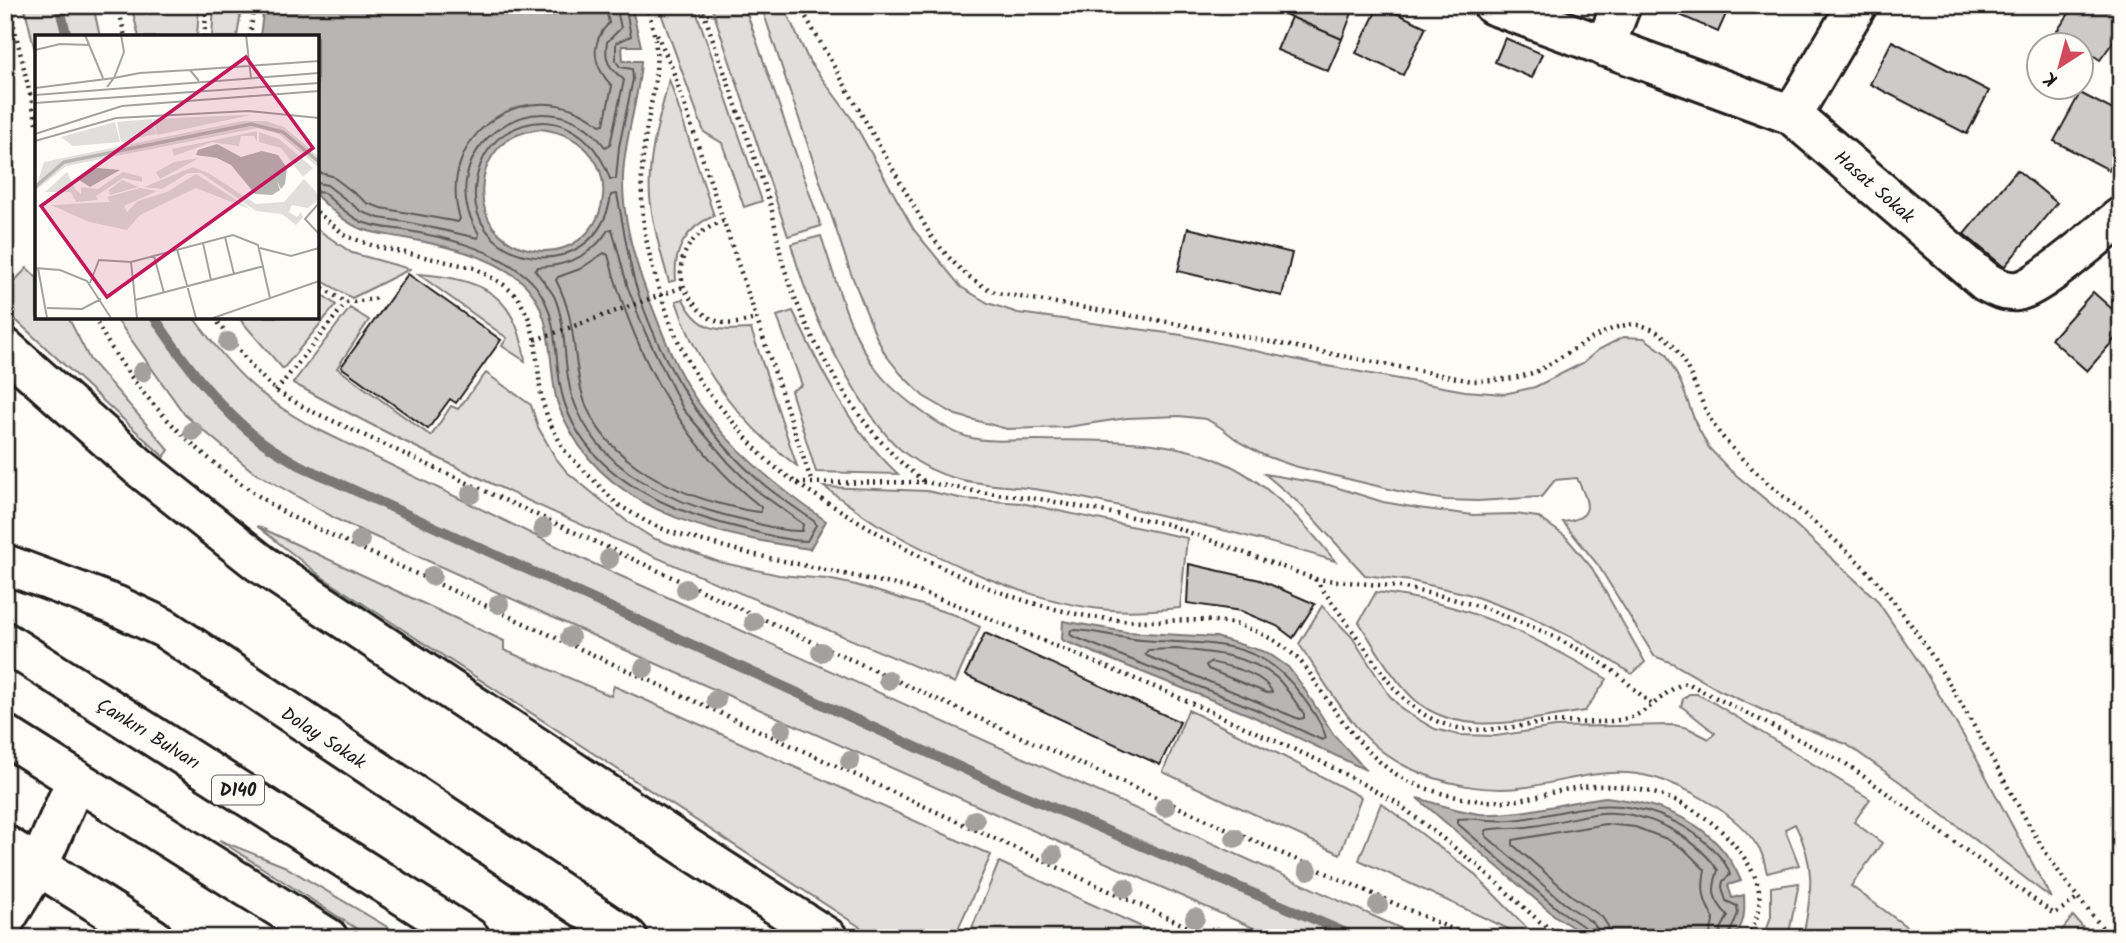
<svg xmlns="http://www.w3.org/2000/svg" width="2126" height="943" font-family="Kalam,sans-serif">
  <rect width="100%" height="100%" fill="#fdfcf7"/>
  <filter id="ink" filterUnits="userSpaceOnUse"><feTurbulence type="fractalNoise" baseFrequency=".0143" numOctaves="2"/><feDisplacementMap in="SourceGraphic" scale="14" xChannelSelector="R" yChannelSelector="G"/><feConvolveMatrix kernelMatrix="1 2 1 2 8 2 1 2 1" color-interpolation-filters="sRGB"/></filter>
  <g filter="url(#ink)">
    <path fill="#e0dfdb" stroke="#7e7e7c" stroke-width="2" d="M24 5H93L100 37H37V59Z
      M131 5H199L197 37H139Z
      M214 5H242L237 37H212Z
      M658 5H694L762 201 744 207 722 143 704 132Z
      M711 5H744L821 226 788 236Z
      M761 5H783L809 61 852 119 914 230 961 287 988 303 1018 313 1182 335 1316 364 1465 391 1504 394 1535 387 1583 363 1598 350 1623 337 1644 338 1666 354 1681 383 1696 424 1709 448 1730 470 1789 519 1876 599 1923 668 1969 745 2051 898 1900 782 1846 744 1786 721 1721 691 1672 663 1654 656 1598 565 1563 522C1597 518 1588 502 1577 478L1555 480 1541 497 1478 501 1446 500 1406 493 1294 466 1263 455 1241 443 1220 427 1206 419 1179 416 1127 418 1067 427 1007 429 956 415 923 396 901 374 885 354 876 336 850 271Z
      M669 79 714 216C686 227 673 251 676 280L669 282C661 254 653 226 650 197 647 157 660 117 669 79Z
      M317 229 352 253 410 269 352 298 317 278Z
      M821 236C837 282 848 332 878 372 894 393 942 430 968 437 989 443 1015 440 1037 440 1097 441 1164 437 1220 461 1265 479 1306 524 1335 561 1244 533 1151 512 1058 493 1003 481 956 492 906 454 885 438 871 415 857 393 827 344 806 299 791 244Z
      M27 268 37 278V317H68L90 360 169 450 164 457 5 310V291Z
      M418 274C481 278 517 294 525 361L502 346 507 338Z
      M317 291 336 305 283 369 238 317H317Z
      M683 299C699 332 718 331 751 329L797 466C741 424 698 369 676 301Z
      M350 308 369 320 337 368 431 436 451 406 458 409 486 373 531 405 538 427 555 457 567 472 629 523 653 538 719 562 779 575 827 579 856 585 955 615 980 627 955 683C732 589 505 500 293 383Z
      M793 311C821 371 849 428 898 474L816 472 791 391 802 385 777 316Z
      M115 317H193C231 368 253 393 309 425L583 559 1422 938H1276L605 641 340 521 251 470 185 415Z
      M1265 474 1329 485 1383 502 1418 508 1473 515 1515 514 1538 517 1565 536 1592 568 1645 662 1632 674 1585 644 1531 617 1468 594 1411 581 1365 575 1300 504Z
      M824 487 927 491 964 499 1021 503 1187 538 1180 608C1157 610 1134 612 1110 610 1033 604 943 562 877 524 859 513 842 499 824 487Z
      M257 526 504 641V650L611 696 614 686 991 855 954 938H877L322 577Z
      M1376 592C1467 603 1529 633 1607 679L1585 711C1528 719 1452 742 1408 693 1388 671 1374 646 1359 622Z
      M1322 606 1352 637 1389 695 1404 711 1435 729 1459 735 1496 736 1555 727 1674 725 1688 728 1709 739 1715 733 1681 706 1683 699 1689 694H1697L1709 700 1870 799 1854 822 1882 843 1851 886 1922 938H1803C1811 893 1817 867 1795 824L1785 829 1799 865 1767 873C1765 866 1764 858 1761 852 1739 812 1671 775 1627 773 1593 771 1560 782 1527 787 1487 793 1442 784 1407 767 1356 742 1330 689 1299 644Z
      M1188 710 1271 750 1361 797 1340 854 1163 772Z
      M1381 803 1472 872 1537 938H1528L1359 860Z
      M219 840 284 866 406 938H371Z
      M999 862 1166 938H968Z
      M1799 883 1788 938H1764L1771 916V887Z
      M2073 916 2092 938H2056Z"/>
    <path fill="#b7b6b2" stroke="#797876" stroke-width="2" fill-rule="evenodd" d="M264 5H631L641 46H622L623 61H641C639 101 624 138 623 177 622 218 635 263 650 301 663 335 677 373 698 402 732 451 778 487 826 521L810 549C724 537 616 515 571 432 564 419 557 406 555 392 548 353 553 307 519 279 487 254 445 246 405 238 389 235 374 234 359 228 343 221 329 208 317 196V37H260ZM541 129C639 142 611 268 528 249 514 246 502 238 493 227 475 199 480 162 506 141 517 133 529 131 541 129Z
      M1063 621 1126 632 1216 637 1268 653 1288 667 1299 681 1334 735 1366 770 1252 716 1062 640Z
      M1606 797C1664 804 1717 823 1741 881L1728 885 1732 898 1744 895C1745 912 1745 924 1733 938H1589L1555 916 1417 798C1438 804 1459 812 1481 814 1523 816 1564 802 1606 797Z"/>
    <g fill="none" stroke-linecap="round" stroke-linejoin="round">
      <path stroke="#5a5a58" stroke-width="2" d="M317 172 332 176 367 203 381 208 458 222 460 219C434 134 530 68 600 125L604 124 612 86C593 66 589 44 609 23L605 5
        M317 183 327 185 362 212 379 218 406 222 478 238 479 234C425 150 544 66 605 147L610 145 624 80C610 68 604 63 607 42L621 28 616 5
        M317 192 324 193C335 203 347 215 362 222 375 227 388 228 403 230 444 237 488 247 522 273 562 303 552 351 562 394 583 477 670 512 744 529 764 534 786 541 807 541L816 525 815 522C798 509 780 498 763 484 702 432 659 360 635 283 627 254 623 223 617 194L611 195C597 293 456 267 477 176 481 159 491 142 506 133 553 106 594 133 610 179H616L619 147 633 79 632 69 620 67 616 61V43L631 36 625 5
        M612 229 628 288 645 332 683 409 729 463 756 490 803 524 802 531C783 532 763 525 745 520 672 504 597 472 572 396 562 364 568 327 554 296 549 287 541 279 535 270L538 267C567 266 592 256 608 230Z
        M604 253 608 255C634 353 680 444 761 507V512C750 512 739 508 729 506 668 492 596 455 581 389 572 348 576 319 556 280L558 277 580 269Z
        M1071 630C1094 630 1118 638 1141 640 1206 646 1258 634 1302 696 1311 709 1322 723 1326 738L1322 740 1255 709 1072 636 1070 634Z
        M1176 649C1210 652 1249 655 1277 678 1287 688 1295 702 1304 714V718L1299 719 1147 656 1145 654 1148 650Z
        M1210 662C1228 666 1264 673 1272 692L1267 693 1208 669 1206 665Z
        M1590 938 1587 929 1559 910 1458 824V819C1473 817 1494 822 1511 820 1568 815 1600 793 1659 815 1676 822 1691 829 1705 842 1715 851 1727 862 1730 875L1723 881 1722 887 1726 901 1737 906 1738 913 1728 938
        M1599 938 1598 930 1593 923 1564 903 1486 836V830C1501 827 1518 829 1533 826 1557 823 1579 815 1602 813 1646 810 1693 835 1718 870 1711 892 1712 898 1728 916L1721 929 1719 938
        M1610 938 1608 926 1602 917 1571 895 1513 845V840L1605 824 1635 827 1667 839 1685 850 1705 870C1701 888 1703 902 1714 918L1709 938"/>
      <path stroke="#797876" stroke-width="10" d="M59 5 67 37
        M154 317C184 362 218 408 261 441 273 450 286 457 299 465L988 780 1358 938"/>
    </g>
    <path fill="#cccbc8" stroke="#1c1c1c" stroke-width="2" d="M1285 5H1355L1342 39 1282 13Z
      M1379 5 1426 27 1403 75 1356 53Z
      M1674 5H1730L1718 32 1671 11Z
      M2075 5 2121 6V31L2100 60 2057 31Z
      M1291 17 1342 39 1328 71 1277 50Z
      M1505 38 1542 54 1532 78 1495 62Z
      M1892 41 1989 91 1967 134 1870 84Z
      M2080 93 2121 114V148L2109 170 2054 141Z
      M2017 170 2057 203 2004 267 1964 234Z
      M1188 228 1292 253 1282 296 1178 271Z
      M408 274 501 340 456 403 450 399 428 429 341 367Z
      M2093 292 2121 317V332L2087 371 2051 339Z
      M1189 564 1260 580 1315 604 1293 638 1277 626 1241 611 1187 603Z
      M985 633 1180 722 1160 765 965 675Z"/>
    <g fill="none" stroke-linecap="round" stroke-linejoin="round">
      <defs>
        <path id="minor" d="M1493 5 1792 115 1986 282C1997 288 2005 292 2017 291 2037 289 2101 232 2121 217
          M1605 47 1621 5
          M1792 115 1857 5
          M5 348 139 467 260 563 688 848 828 938
          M5 564 115 605 164 628 628 938
          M5 845 153 938
          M5 920 39 865 76 780"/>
        <path id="highway" d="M5 642 470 938
          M5 735 328 938"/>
      </defs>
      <use href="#minor" stroke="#1c1c1c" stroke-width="44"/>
      <use href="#highway" stroke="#1c1c1c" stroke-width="44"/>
      <path stroke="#1c1c1c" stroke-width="4.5" stroke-dasharray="2 5" stroke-linecap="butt" d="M9 5 37 124
        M118 5 125 37
        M646 5C667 63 651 90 644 147 640 180 641 216 648 248 658 291 673 337 696 375 706 392 721 407 733 422 747 439 762 458 780 471 809 493 842 511 873 530 934 566 998 597 1068 612 1096 619 1123 621 1152 621 1183 621 1215 617 1245 627 1262 633 1283 644 1296 657 1308 668 1316 684 1326 698 1349 731 1378 770 1417 785 1445 796 1477 803 1508 801 1530 800 1553 791 1575 788 1640 778 1708 803 1745 859 1764 887 1764 909 1747 938
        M701 5C723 69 746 133 768 197 776 221 777 246 785 270 807 340 863 439 924 481
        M799 5 931 236C952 262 967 280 997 293L1157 320 1472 381C1493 380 1515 380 1535 372 1561 360 1611 319 1639 325 1691 336 1692 400 1721 435 1769 494 1838 533 1886 592 1947 667 1989 757 2038 840 2059 875 2085 907 2111 938
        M657 34 672 68 812 483
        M204 37 207 5
        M250 37 254 5
        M317 212 346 236 374 246 475 268 504 285 518 297 529 319 535 340 541 396 548 419 564 450 617 504 647 522 670 532 751 554 905 587 952 603 1169 693 1322 762 1396 802 1478 866 1539 921 1564 938
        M723 221C684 235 666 272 696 306 703 315 713 321 724 323 734 325 746 321 756 319
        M317 284 346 303 380 298
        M94 317C136 401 210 468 290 516L1212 938
        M214 317 252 367 276 391 307 409 967 713 1472 938
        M535 340 683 287
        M276 391 346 303
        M797 483 925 482 979 492 1040 499 1167 524 1315 579 1400 587 1442 596 1485 608 1544 632 1593 657 1619 675 1653 706
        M1315 579C1332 602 1348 625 1365 648 1389 683 1410 716 1454 727 1483 734 1515 726 1544 723 1572 721 1601 725 1628 718 1652 712 1666 687 1687 683L1845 763 2054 914 2079 898"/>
      <use href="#minor" stroke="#fdfcf7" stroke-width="38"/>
      <use href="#highway" stroke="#fdfcf7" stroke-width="38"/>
    </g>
    <g fill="#a2a19e">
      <circle cx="228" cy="342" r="10"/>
      <circle cx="142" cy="372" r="10"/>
      <circle cx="193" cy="431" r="10"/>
      <circle cx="471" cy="494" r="10"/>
      <circle cx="543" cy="528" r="10"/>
      <circle cx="360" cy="540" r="10"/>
      <circle cx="609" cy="559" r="10"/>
      <circle cx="432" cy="576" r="10"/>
      <circle cx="686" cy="589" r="10"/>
      <circle cx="499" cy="604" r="10"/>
      <circle cx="754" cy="622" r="10"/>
      <circle cx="570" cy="637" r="10"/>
      <circle cx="821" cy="652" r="10"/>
      <circle cx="644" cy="668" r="10"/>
      <circle cx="888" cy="680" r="10"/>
      <circle cx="716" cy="700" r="10"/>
      <circle cx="782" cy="729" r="10"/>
      <circle cx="850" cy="761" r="10"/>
      <circle cx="1165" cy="807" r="10"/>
      <circle cx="975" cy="820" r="10"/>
      <circle cx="1235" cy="838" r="10"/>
      <circle cx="1053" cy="855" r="10"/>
      <circle cx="1308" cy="870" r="10"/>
      <circle cx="1125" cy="888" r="10"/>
      <circle cx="1378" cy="905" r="10"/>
      <circle cx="1195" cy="918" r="10"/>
    </g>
  </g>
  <g text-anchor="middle" stroke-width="5" stroke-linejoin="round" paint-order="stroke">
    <rect fill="#fdfcf7" stroke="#605f5e" stroke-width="2" x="212" y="775.5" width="52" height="29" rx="5"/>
    <g font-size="18" font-weight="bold" fill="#1c1c1c">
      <text x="238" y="796">D140</text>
    </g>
    <g font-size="19" fill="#1c1c1c" stroke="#fdfcf7">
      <text transform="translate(1875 186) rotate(41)" y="7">Hasat Sokak</text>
      <text transform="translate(149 733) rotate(32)" y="7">Çankırı Bulvarı</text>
      <text transform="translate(324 737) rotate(33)" y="7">Dolay Sokak</text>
    </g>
  </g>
  <g transform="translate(35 35)">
    <rect width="284" height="284" fill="#fdfcf7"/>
    <path d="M206 80H216L122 100 118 84ZM117 84 121 99 86 107 82 87ZM208 86H231L249 92 283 121V132L244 99 222 93 31 131 0 156 9 127ZM80 87 85 107 38 111 26 102ZM222 96V107L219 101H206L204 111 177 107 139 121 137 114ZM224 97 244 104 278 133 268 142 246 113 224 107ZM164 123 125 144 121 137 139 127ZM158 132 175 139 221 169 249 167 269 144 283 159V165L273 173 257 170 254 177 262 182 266 177 268 182 261 190 247 179 221 176 166 138H153L127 154 109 152ZM32 137 40 154 46 159V152L63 154 88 137 107 142V147L88 143 61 161 63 165 41 167 36 157H10ZM161 139 217 175 161 153 105 180 92 195 54 187 16 170 75 167 72 162 105 153 122 156 89 171 92 177 103 166 132 157ZM87 145 103 152 75 160 74 155Z" fill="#e0dfdb"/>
    <path d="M182 109 206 122 227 116 243 120 252 133 250 149 246 154 242 146 245 155 237 160 220 159 196 130 182 123 161 120 163 115ZM55 134 63 133 85 135 55 152 44 145Z" fill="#b7b6b2"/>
    <path fill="none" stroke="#b7b6b2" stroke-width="3.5" d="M0 152 29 127 216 89 248 97 284 127"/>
    <path fill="none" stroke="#a3a29f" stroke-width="2" d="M50 0 68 43M211 0 216 43M0 15 25 9 55 10M155 35 284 26M72 52 79 43 105 38 155 35 164 46M0 53 79 43 89 17 86 0M0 60 284 38M0 68 284 48M0 99 87 71 284 56M0 106 81 83 213 76 284 83M284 168 270 184 284 199M190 202 199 239M168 208 176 245M225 213 256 221 284 213M142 214 161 283M119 221 129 258M96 227 102 283M0 233 25 235 52 246 76 283M3 233 12 283M55 248 64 225 96 227 198 200 223 210 235 263M100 265 229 231M12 273 47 274 66 264M178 283 284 246"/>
    <path fill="#c2185b" fill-opacity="0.15" stroke="#c2185b" stroke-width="3.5" d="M211 22 278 113 72 262 6 171Z"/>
    <rect width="284" height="284" fill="none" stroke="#1c1c1c" stroke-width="3.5"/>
  </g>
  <rect width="2126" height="943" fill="none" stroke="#fdfcf7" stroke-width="28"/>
  <rect x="14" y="14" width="2098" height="915" fill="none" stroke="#1c1c1c" stroke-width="2.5" filter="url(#ink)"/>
  <g transform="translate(2060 66) rotate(216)"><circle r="33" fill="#fdfcf7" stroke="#a3a29f" stroke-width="2"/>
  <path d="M0-5L12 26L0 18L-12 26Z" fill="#d1495b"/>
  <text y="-10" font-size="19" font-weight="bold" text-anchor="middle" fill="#1c1c1c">K</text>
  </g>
</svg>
